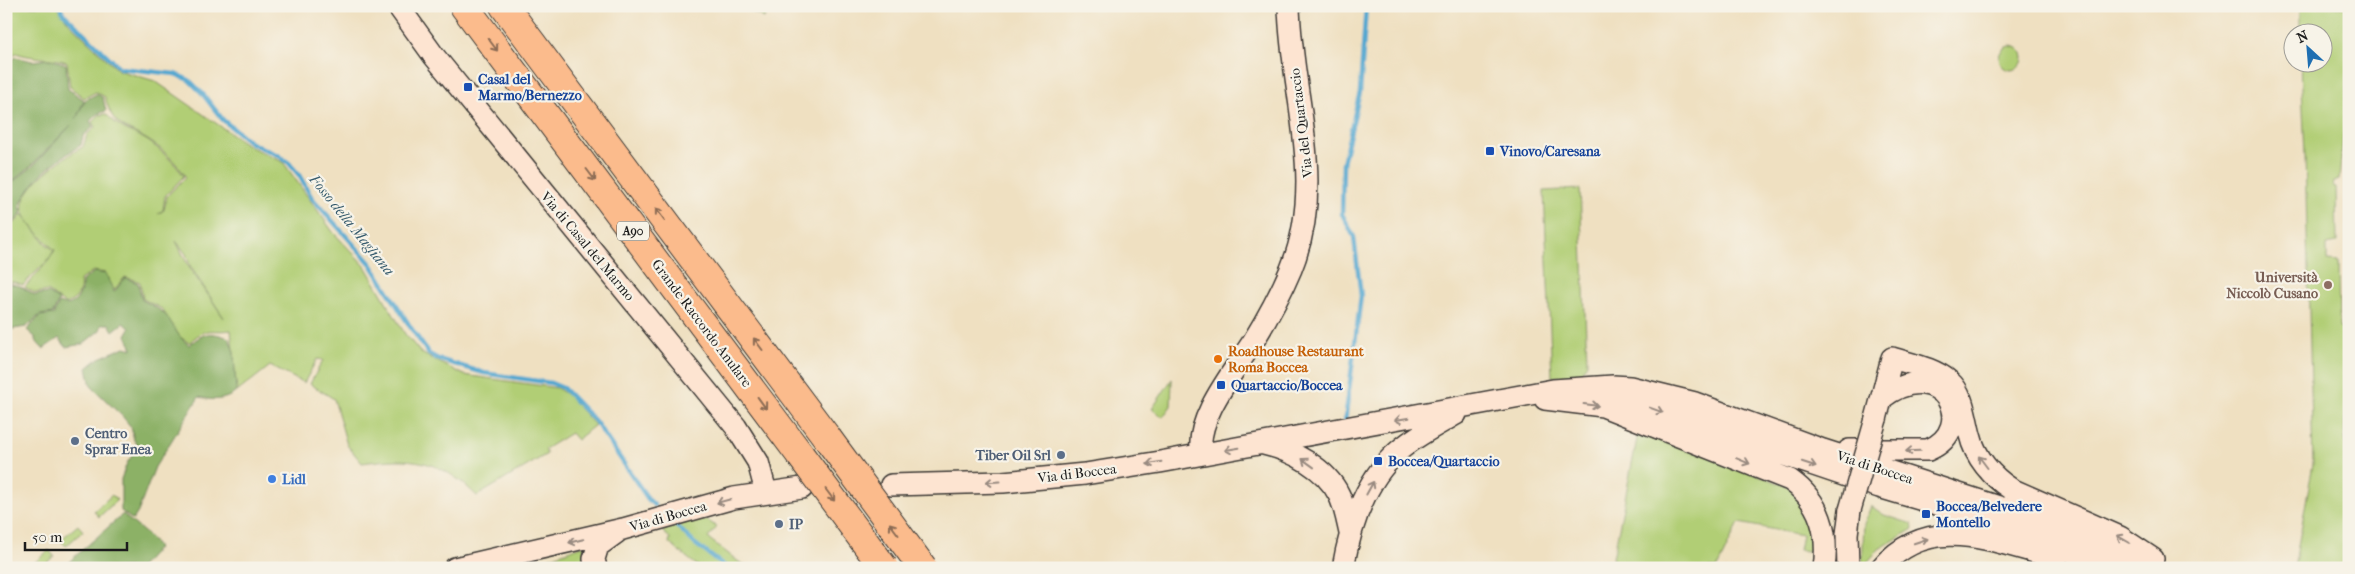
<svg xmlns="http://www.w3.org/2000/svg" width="2355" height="574" font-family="'IM FELL French Canon',serif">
  <rect width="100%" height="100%" fill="#f7f3e8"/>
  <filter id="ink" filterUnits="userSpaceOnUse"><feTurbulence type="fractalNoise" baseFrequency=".02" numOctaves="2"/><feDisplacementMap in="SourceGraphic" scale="10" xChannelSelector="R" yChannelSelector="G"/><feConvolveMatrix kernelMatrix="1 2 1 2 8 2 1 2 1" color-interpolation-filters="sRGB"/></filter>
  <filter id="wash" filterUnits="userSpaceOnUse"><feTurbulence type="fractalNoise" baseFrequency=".0096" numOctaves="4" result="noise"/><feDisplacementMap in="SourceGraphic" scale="20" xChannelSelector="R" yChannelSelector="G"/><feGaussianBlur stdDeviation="1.12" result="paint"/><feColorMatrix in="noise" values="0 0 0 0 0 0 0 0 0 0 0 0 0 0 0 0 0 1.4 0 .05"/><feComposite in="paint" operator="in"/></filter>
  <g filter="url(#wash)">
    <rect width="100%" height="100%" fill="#efe0c1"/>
    <path fill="#b1ce74" stroke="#667548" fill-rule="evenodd" d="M6 6H57L69 23 118 70 155 81 249 146 283 162 333 232 365 266 405 334 421 353 464 375 557 388 568 395 595 425 577 440 571 433 545 449 547 454 477 496C440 459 412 456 362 463L347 445 334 399 310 384 323 360 317 359 304 383 270 366 237 392 231 330C210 333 207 325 189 343L180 337 162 309 143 299 140 282 125 277 114 290 106 273 93 271 80 280C82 293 77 300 65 304L48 291 35 293 25 287 49 260 55 250C47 243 26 222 23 212 17 188 65 156 83 147L87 135 95 127 92 122 99 115 106 114C122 131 130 130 148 141 161 150 175 163 184 176L165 196 163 210 158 214 164 210 167 196 186 177C177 163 161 147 146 139 122 125 113 127 105 97L96 92 84 98 70 87 67 62C50 57 33 59 16 53L6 60ZM176 241 186 254 190 266 224 318 189 267Z
      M742 6H770L764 18Z
      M2300 6H2349V74L2346 108H2349V115H2345L2339 180 2334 182 2333 187 2336 188 2337 243 2327 245V261L2338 262 2339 328H2349V404C2340 426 2347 447 2349 470 2351 502 2349 535 2349 568H2294L2313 464 2305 155 2301 63 2322 62V32H2300Z
      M1999 58a12 12 0 1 1 24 0a12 12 0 1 1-24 0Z
      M1580 189 1587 363 1579 376 1552 377 1544 191Z
      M22 214 46 244 54 250 49 259 23 285 15 282H8L10 275 6 273V227L16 222Z
      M1172 379 1171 406 1163 417 1152 409Z
      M1654 433 1791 488 1813 519 1816 552 1799 550 1802 535 1739 523 1717 568H1611L1638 434Z
      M112 495 117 500 99 517 94 511Z
      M1871 506 1884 515 1912 524 1913 529 1879 549 1862 568 1864 524Z
      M693 519 707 520 717 527 708 538 739 562 752 568H700L669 543 670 538 662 531Z
      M78 525 83 531 66 546 60 540Z
      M584 545 583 561 580 563 549 558Z
      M49 550 54 556 41 568H35L32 565Z"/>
    <path fill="#8cb166" stroke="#546641" d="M16 57 32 61 49 59 66 64 68 89 84 100 76 119 85 100 97 94 103 98 106 111 97 114 90 121 93 127 83 136 81 145C52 163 36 175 20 205L22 212 15 221 6 226V187L32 167 71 125 31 166 6 186V65Z
      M94 272 106 274 114 292 125 278 138 283 142 300C152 305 162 310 169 319 176 330 178 337 189 345 205 332 209 331 229 338L234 352 236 392C225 401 212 401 199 397L155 467 138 512 133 520 121 511V479L127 463 138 447 134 440 131 427 123 417 91 386 87 368 99 358 125 347 132 349 126 335 130 328 123 323 113 331 109 324H102L100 330 83 344 66 347 59 338 43 349 35 340V337L27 330 40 316 54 314 59 303C74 310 83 294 82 281Z
      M6 283 20 286 35 295 48 293 59 300 53 313 40 315 26 327 7 330Z
      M123 514C136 527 148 532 158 548L140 568H62Z"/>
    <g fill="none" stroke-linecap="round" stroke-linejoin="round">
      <path stroke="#55a7d0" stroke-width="4.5" d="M60 6 63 13 120 68 175 74 189 80 202 93 223 120 251 143 278 155 289 163 299 175 312 198 371 264 411 328 429 354 438 359 484 373 551 383 563 388 595 421 648 499 654 505
        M1345 421 1361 296 1354 237 1342 214 1343 163 1360 92 1366 6
        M676 525 694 543 727 568"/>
    </g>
  </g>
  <g filter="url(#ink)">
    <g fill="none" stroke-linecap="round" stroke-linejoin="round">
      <defs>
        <path id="secondary" d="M398 6 434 56 736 427 758 462 766 492
          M1611 394 1716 432 1879 487 1983 518 2058 546 2107 568
          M1545 399 1603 406 1790 480C1820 501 1829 533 1824 568
          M1876 419 1892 358C1911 364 1934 368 1949 381 1964 394 1965 417 1970 435 1975 457 1992 477 2011 489L2120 537 2153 559
          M1264 444C1293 451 1326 468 1339 495 1345 507 1347 520 1350 533
          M1849 450H1928C1980 429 1943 352 1882 398
          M1202 454C1193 420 1236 369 1254 340 1268 317 1281 293 1291 269 1327 180 1291 97 1289 6
          M891 485 1003 482 1085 474 1160 462 1553 390 1613 386 1630 387 1695 403 1823 450 2002 508 2151 568
          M455 568 623 529 734 498 802 488
          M596 568 594 559 598 546 616 533
          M1343 568C1350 528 1363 486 1392 457 1410 439 1434 427 1456 414
          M1848 568 1847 534 1850 510
          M1881 568C1931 510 1997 544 2057 558"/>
        <path id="highway" d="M464 6 801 456
          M504 6 828 439"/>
      </defs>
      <use href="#secondary" stroke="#3c3935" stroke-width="24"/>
      <use href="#highway" stroke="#3c3935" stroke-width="30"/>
      <use href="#secondary" stroke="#fde4d1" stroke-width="21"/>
      <use href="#highway" stroke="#fbbb8c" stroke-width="28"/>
      <defs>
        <path id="secondary-bridge" d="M1850 510 1876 419"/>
        <path id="highway-bridge" d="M828 439 923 568
          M801 456 884 568"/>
      </defs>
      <use href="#secondary-bridge" stroke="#3c3935" stroke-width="24" stroke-linecap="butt"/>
      <use href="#highway-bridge" stroke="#3c3935" stroke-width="30" stroke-linecap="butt"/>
      <use href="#secondary-bridge" stroke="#fde4d1" stroke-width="21"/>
      <use href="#highway-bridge" stroke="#fbbb8c" stroke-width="28"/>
    </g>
    <defs><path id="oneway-shaft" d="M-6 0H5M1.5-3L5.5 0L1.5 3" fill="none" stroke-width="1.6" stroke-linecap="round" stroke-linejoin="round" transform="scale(1.25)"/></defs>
    <g stroke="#8c6c54">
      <use href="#oneway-shaft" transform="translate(493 45) rotate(53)"/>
      <use href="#oneway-shaft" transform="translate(591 175) rotate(53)"/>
      <use href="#oneway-shaft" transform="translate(660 214) rotate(-127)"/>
      <use href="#oneway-shaft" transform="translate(758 344) rotate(-127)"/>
      <use href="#oneway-shaft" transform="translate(762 403) rotate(54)"/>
      <use href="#oneway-shaft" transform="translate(830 495) rotate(53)"/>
      <use href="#oneway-shaft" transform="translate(894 529) rotate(-127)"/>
    </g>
    <g stroke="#988a80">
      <use href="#oneway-shaft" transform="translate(1591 405) rotate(7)"/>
      <use href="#oneway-shaft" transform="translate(1656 410) rotate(20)"/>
      <use href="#oneway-shaft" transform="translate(1402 419) rotate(170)"/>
      <use href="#oneway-shaft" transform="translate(1232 449) rotate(170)"/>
      <use href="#oneway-shaft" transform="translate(1913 451) rotate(178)"/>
      <use href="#oneway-shaft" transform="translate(1743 461) rotate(22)"/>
      <use href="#oneway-shaft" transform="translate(1983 462) rotate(-127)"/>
      <use href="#oneway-shaft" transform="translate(1154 463) rotate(171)"/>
      <use href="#oneway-shaft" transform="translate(1308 463) rotate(-144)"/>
      <use href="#oneway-shaft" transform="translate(1809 464) rotate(18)"/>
      <use href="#oneway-shaft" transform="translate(993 482) rotate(177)"/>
      <use href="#oneway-shaft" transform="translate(1370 488) rotate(-61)"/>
      <use href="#oneway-shaft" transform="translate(724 501) rotate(165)"/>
      <use href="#oneway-shaft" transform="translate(2123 539) rotate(-150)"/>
      <use href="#oneway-shaft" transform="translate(576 541) rotate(166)"/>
      <use href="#oneway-shaft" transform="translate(1921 541) rotate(-18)"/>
    </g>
  </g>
  <g fill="#1a4fb4" stroke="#f7f3e8" stroke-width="2">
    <rect x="463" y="82" width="10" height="10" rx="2.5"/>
    <rect x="1485" y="146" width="10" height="10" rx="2.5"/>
    <rect x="1216" y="380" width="10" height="10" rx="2.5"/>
    <rect x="1373" y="456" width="10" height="10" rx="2.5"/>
    <rect x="1921" y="509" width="10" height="10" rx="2.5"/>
  </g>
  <circle fill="#8d6e63" stroke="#f7f3e8" stroke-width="2" cx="2328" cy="285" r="5"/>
  <circle fill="#e8710a" stroke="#f7f3e8" stroke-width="2" cx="1218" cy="359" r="5"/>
  <g fill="#5c6f8a" stroke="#f7f3e8" stroke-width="2">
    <circle cx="75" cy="441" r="5"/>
    <circle cx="1061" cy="455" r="5"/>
    <circle cx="779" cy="524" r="5"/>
  </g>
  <circle fill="#3f7fe0" stroke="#f7f3e8" stroke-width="2" cx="272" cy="479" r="5"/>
  <g text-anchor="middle" stroke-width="4.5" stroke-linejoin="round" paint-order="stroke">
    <rect fill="#f7f3e8" stroke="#5e5c59" stroke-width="1" x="617" y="221.5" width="32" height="19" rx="4"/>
    <g font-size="12" font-weight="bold" fill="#1c1c1c">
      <text x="633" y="235">A90</text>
    </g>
    <g font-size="14" font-weight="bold" fill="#164399" stroke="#f7f3e8" text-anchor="start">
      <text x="478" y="84">Casal del<tspan x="478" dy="16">Marmo/Bernezzo</tspan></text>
      <text x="1500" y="156">Vinovo/Caresana</text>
      <text x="1231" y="390">Quartaccio/Boccea</text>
      <text x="1388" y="466">Boccea/Quartaccio</text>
      <text x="1936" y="511">Boccea/Belvedere<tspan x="1936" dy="16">Montello</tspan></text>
    </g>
    <g font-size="14" fill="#1c1c1c" stroke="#f7f3e8">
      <text transform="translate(1301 123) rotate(-97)" y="5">Via del Quartaccio</text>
      <text transform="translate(588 246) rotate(50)" y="5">Via di Casal del Marmo</text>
      <text transform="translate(702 323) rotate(53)" y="5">Grande Raccordo Anulare</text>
      <text transform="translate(1875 467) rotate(18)" y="5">Via di Boccea</text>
      <text transform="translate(1077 473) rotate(-7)" y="5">Via di Boccea</text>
      <text transform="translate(668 516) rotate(-16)" y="5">Via di Boccea</text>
    </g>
    <g font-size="14" font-weight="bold" fill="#785e54" stroke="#f7f3e8" text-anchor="end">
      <text x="2318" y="282">Università<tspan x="2318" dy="16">Niccolò Cusano</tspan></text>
    </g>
    <g font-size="14" font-weight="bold" fill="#c56008" stroke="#f7f3e8" text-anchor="start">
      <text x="1228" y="356">Roadhouse Restaurant<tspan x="1228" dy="16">Roma Boccea</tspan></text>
    </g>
    <g font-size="14" font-weight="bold" fill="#4e5e75" stroke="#f7f3e8" text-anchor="start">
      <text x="85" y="438">Centro<tspan x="85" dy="16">Sprar Enea</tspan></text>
      <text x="1051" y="460" text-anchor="end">Tiber Oil Srl</text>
      <text x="789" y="529">IP</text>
    </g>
    <g font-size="14" font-weight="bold" fill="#366cbe" stroke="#f7f3e8" text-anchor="start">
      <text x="282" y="484">Lidl</text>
    </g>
    <g font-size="15" font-style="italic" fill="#365b6d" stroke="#f7f3e8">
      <text transform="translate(352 225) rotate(51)" y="5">Fosso della Magliana</text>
    </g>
  </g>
  <rect width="2355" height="574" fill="none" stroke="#f7f3e8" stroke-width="25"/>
  <g transform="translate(2308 48) rotate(334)"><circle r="24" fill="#f7f3e8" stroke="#9f9d96"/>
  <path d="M0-4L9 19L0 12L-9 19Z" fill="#1f6fb2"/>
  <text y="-8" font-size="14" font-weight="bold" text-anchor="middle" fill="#1c1c1c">N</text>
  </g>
  <path d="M25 542v8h102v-8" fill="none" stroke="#1c1c1c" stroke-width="2.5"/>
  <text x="32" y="542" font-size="15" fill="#1c1c1c" stroke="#f7f3e8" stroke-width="4" paint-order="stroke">50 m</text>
</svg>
